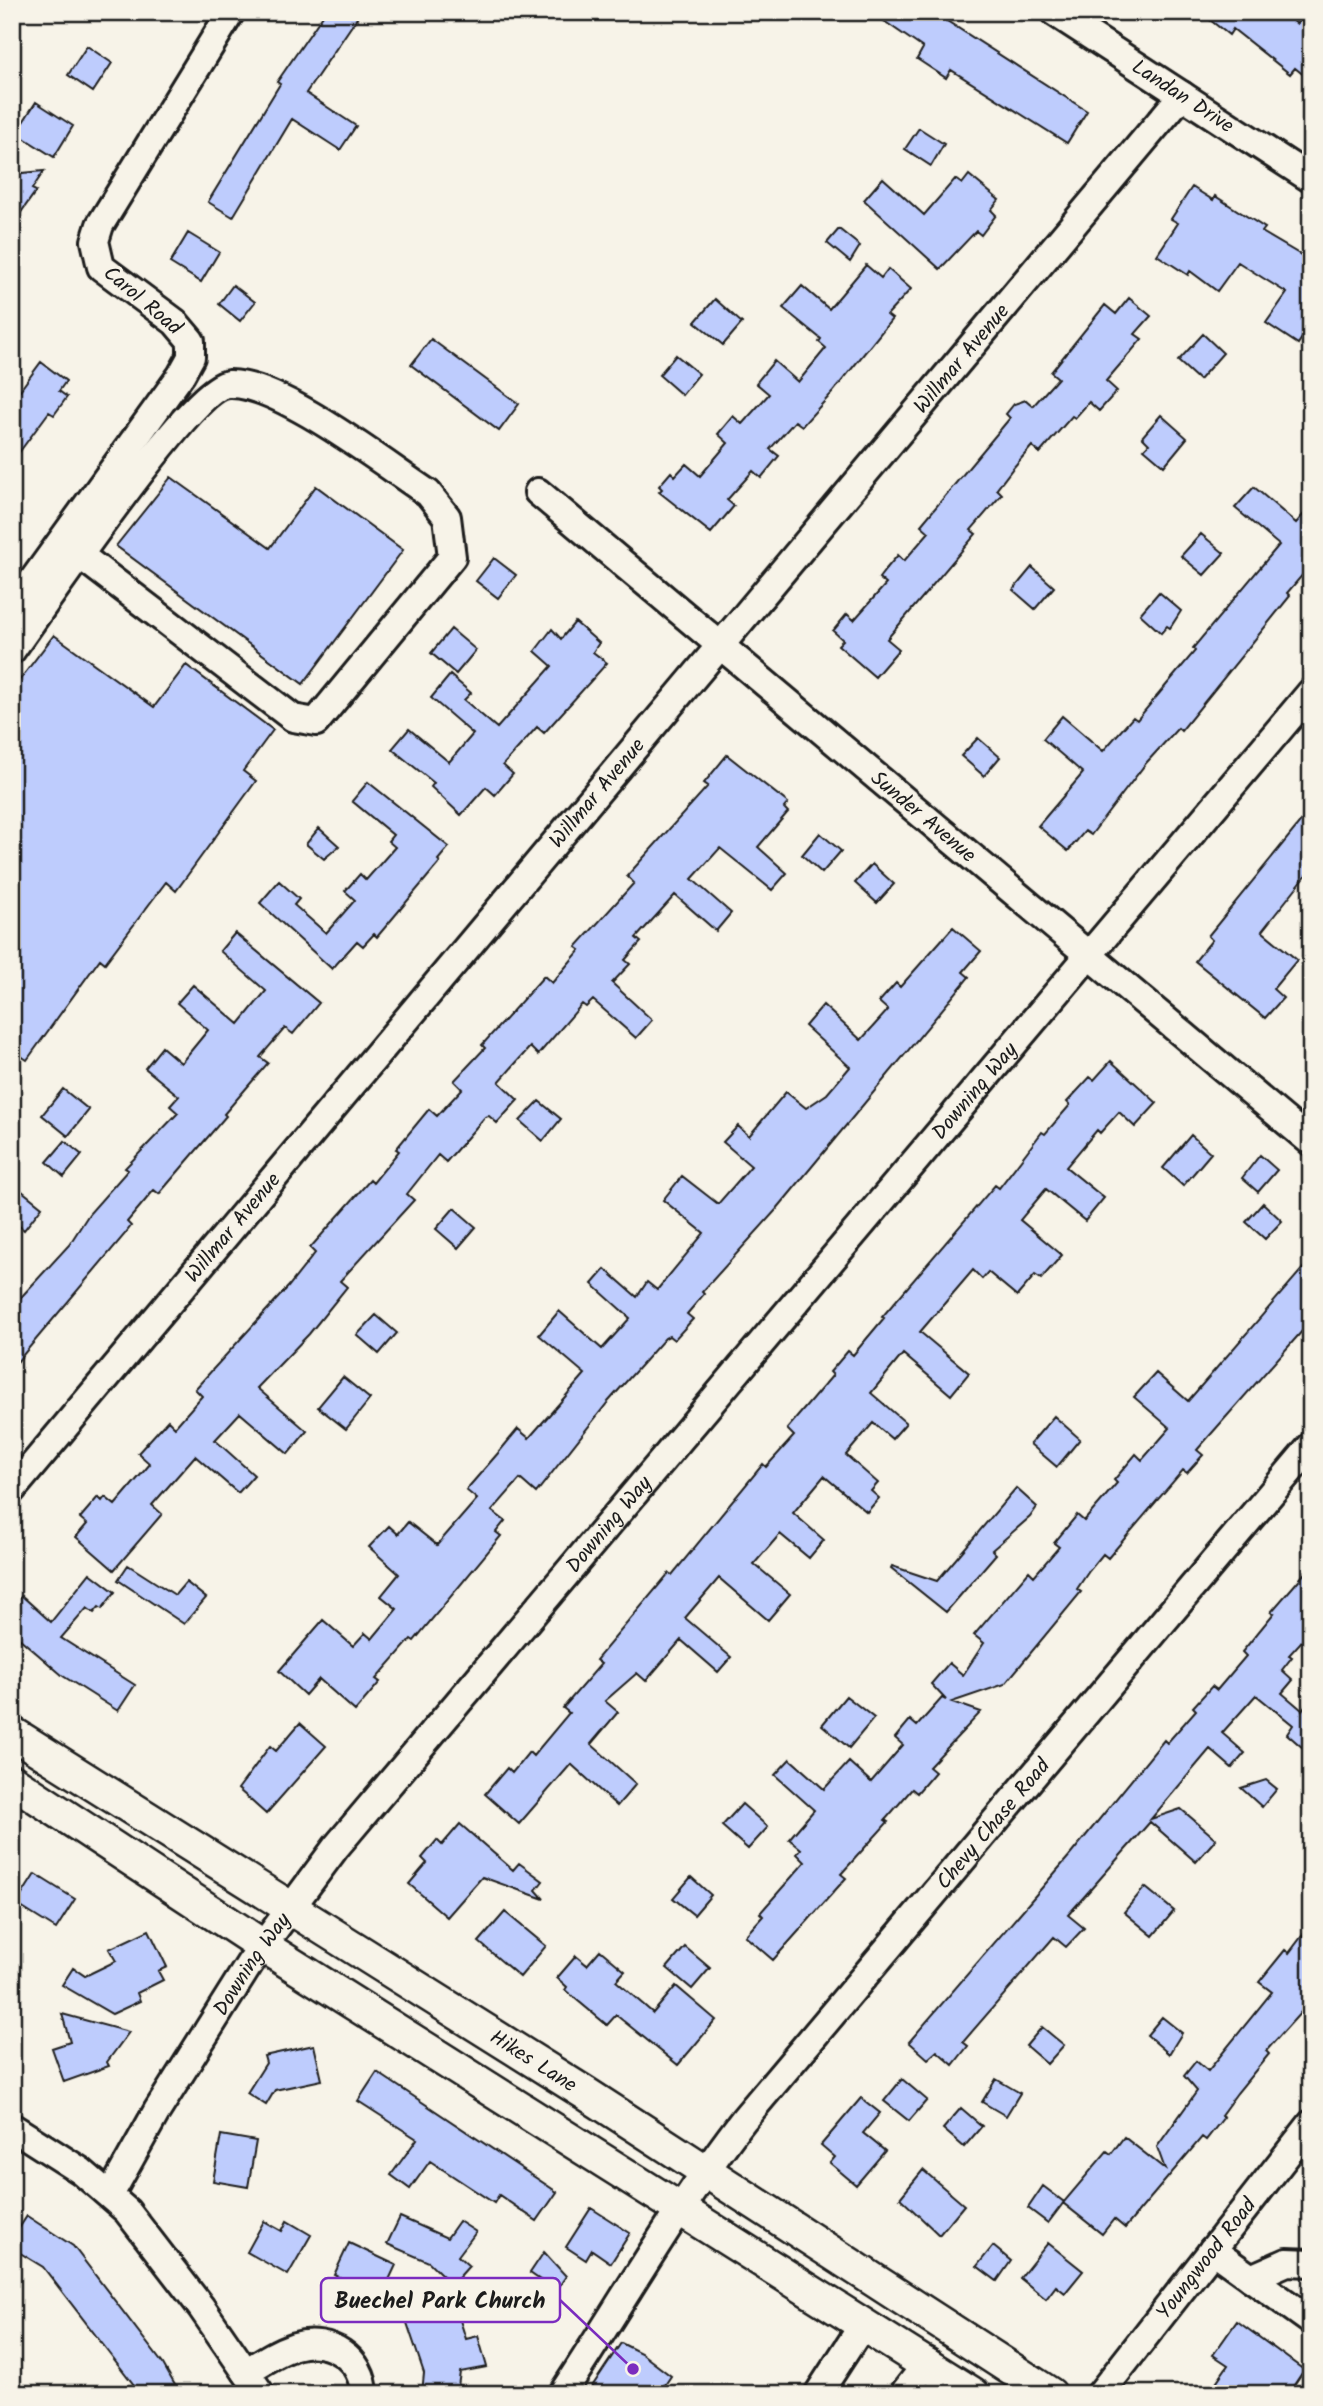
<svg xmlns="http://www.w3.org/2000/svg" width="1323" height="2406" font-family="Kalam,sans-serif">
  <rect width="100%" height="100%" fill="#f7f3e8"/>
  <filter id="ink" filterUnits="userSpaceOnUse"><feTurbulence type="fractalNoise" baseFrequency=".0143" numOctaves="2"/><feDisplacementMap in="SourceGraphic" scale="14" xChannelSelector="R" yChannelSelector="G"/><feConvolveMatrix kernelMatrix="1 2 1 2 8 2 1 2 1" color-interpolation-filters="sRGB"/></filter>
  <g filter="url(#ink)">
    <path fill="#beccfd" stroke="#1c1c1c" stroke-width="2" d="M325 12H361L306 93 356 126 340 150 292 119 233 217 208 202 280 84 277 82Z
      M871 12H933L1087 111 1067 143 951 70 946 78 917 59 923 48Z
      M1200 12H1282L1297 24 1304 12H1311V81L1295 68 1290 74 1233 29 1229 35Z
      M87 46 112 63 93 92 68 75Z
      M36 102 73 126 54 157 16 133Z
      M919 128 944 144 931 166 905 149Z
      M44 171 32 189 36 191 12 225V174Z
      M969 175 999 200 991 210 996 215 981 235 976 231 940 269 864 200 883 178 924 215 955 179 962 184Z
      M1192 187 1213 200 1215 196 1265 228 1262 232 1311 261V324L1298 344 1266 323 1287 293 1263 278 1238 262 1217 291 1190 271 1188 275 1157 255 1178 223 1171 219Z
      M839 229 860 246 850 262 827 243Z
      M188 233 219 252 201 282 170 263Z
      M866 265 881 278 888 269 911 289 887 315 892 319 833 392 802 426 795 421 770 449 779 456 761 478 753 471 727 500 734 506 711 533 659 492 662 489 659 486 671 472 675 476 686 464 700 476 728 443 718 434 733 416 742 424 769 394 756 383 774 361 798 382 826 348 819 342 821 339 783 308 802 286 829 309Z
      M233 285 255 302 240 321 219 304Z
      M1129 298 1151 316 1135 334 1142 339 1106 381 1117 391 1099 411 1089 402 1075 418 1072 416 1040 453 1032 446 1013 468 997 489 1002 494 971 530 976 534 887 639 899 649 875 677 838 645 843 640 833 631 847 614 854 620 886 584 879 578 886 569 898 555 904 561 929 532 921 525 1010 418 1006 414 1014 404 1026 400 1033 406 1058 378 1051 372 1105 305 1116 314Z
      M715 299 742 323 723 345 695 322Z
      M1203 334 1223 353 1199 380 1178 361Z
      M431 339 519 404 499 431 411 365Z
      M676 355 699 374 682 395 659 375Z
      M41 362 66 381 59 391 67 397 54 415 49 412 12 462V401Z
      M1161 415 1187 438 1164 466 1144 449 1149 444 1142 437Z
      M171 477 270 548 316 486 403 550 303 684 116 546Z
      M1254 487 1296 523 1311 506V565L1287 593 1290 596 1181 731 1178 728 1147 762 1091 835 1085 831 1068 851 1038 826 1083 773 1043 739 1062 716 1103 751 1133 717 1137 720 1168 683 1195 651 1193 648 1279 545 1235 508Z
      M1201 534 1224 553 1204 575 1181 556Z
      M494 558 516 575 498 598 476 581Z
      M1032 567 1054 587 1035 609 1013 590Z
      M1159 592 1181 611 1170 628 1167 626 1161 633 1140 614Z
      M575 622 599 643 593 652 607 663 544 733 537 727 503 765 513 774 495 795 486 787 461 815 431 787 434 783 392 749 409 729 449 762 473 734 431 698 450 675 471 693 464 700 497 728 552 666 535 651 552 629 561 639Z
      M451 629 476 650 456 674 431 653Z
      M54 635 154 707 186 665 273 730 243 771 256 781 176 891 166 882 105 963 100 959 27 1060 12 1050V690Z
      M978 738 1000 757 984 776 961 756Z
      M727 755 788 803 784 808 788 812 758 847 787 873 772 890 720 848 692 879 731 913 716 931 675 895 636 938 641 942 625 960 630 964 612 983 652 1020 636 1038 593 1000 586 1007 582 1004 538 1055 530 1047 499 1082 518 1100 497 1123 489 1116 485 1117 446 1162 438 1155 407 1194 414 1200 340 1281 347 1287 309 1334 257 1388 307 1431 288 1454 240 1413 215 1440 254 1475 238 1493 195 1456 152 1505 162 1514 114 1570 76 1537 87 1524 80 1518 98 1497 102 1501 105 1497 115 1505 150 1464 138 1453 168 1420 175 1427 202 1396 195 1389 288 1287 315 1253 310 1248 370 1180 373 1183 399 1151 396 1149 429 1109 437 1116 462 1089 454 1081 485 1048 482 1045 544 976 552 983 580 950 576 947 634 883 627 876 708 786 704 783Z
      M368 782 449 847 438 860 440 862 377 937 374 934 363 946 357 941 332 969 260 903 279 881 299 899 294 905 326 933 355 900 345 891 360 874 366 880 395 847 388 841 393 835 352 801Z
      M1311 809V869L1262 931 1297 960 1273 989 1283 998 1265 1018 1195 961 1212 940 1208 936Z
      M319 828 339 846 324 859 306 844Z
      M820 833 841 851 822 873 802 855Z
      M872 864 894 884 877 903 855 883Z
      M953 927 981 951 963 972 969 977 776 1210 702 1292 704 1294 687 1314 693 1319 674 1340 669 1336 665 1338 608 1402 536 1493 520 1479 492 1511 505 1521 496 1532 501 1536 414 1641 411 1639 376 1679 380 1682 355 1711 319 1679 305 1695 279 1671 323 1620 353 1646 365 1633 372 1639 397 1609 381 1596 399 1574 369 1547 389 1526 398 1534 408 1522 437 1545 477 1499 466 1490 499 1452 518 1429 529 1438 585 1374 539 1335 559 1311 602 1349 630 1318 592 1284 605 1269 637 1297 647 1282 657 1290 704 1233 663 1200 682 1176 718 1204 751 1166 723 1142 738 1126 749 1136 786 1092 806 1108 827 1094 850 1067 805 1026 823 1005 861 1040 888 1010 879 1002 896 983 900 987Z
      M235 933 319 1003 293 1034 285 1028 260 1057 268 1063 224 1114 226 1116 159 1194 154 1190 127 1222 131 1226 125 1234 12 1368V1307L69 1245 89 1214 128 1170 125 1168 178 1113 170 1106 179 1096 145 1068 162 1047 181 1063 208 1030 177 1003 193 985 239 1024 266 991 220 951Z
      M1111 1061 1157 1103 1135 1127 1119 1112 1100 1133 1097 1130 1066 1167 1104 1198 1085 1221 1046 1189 1020 1220 1062 1255 1041 1279 1035 1275 1017 1296 988 1272 982 1279 973 1270 920 1332 969 1373 951 1395 903 1354 871 1393 906 1423 892 1439 873 1423 846 1455 878 1483 871 1491 879 1498 867 1512 824 1476 793 1513 824 1540 809 1558 780 1534 754 1564 790 1594 768 1620 719 1578 685 1618 731 1657 718 1672 681 1640 646 1681 637 1673 605 1701 618 1712 591 1744 636 1784 617 1806 571 1764 519 1824 485 1794 507 1768 512 1773 529 1752 533 1756 569 1713 563 1708 601 1664 596 1660 669 1573 672 1575 763 1464 766 1467 794 1436 787 1429 833 1375 830 1372 848 1351 853 1355 884 1318 882 1317 995 1185 999 1188 1042 1132 1045 1134 1070 1105 1067 1102 1090 1077 1094 1080Z
      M63 1089 89 1110 68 1136 42 1115Z
      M539 1101 561 1119 543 1141 520 1121Z
      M1191 1135 1211 1153 1183 1186 1163 1168Z
      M65 1141 82 1155 64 1177 47 1162Z
      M1260 1155 1277 1170 1258 1192 1242 1178Z
      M12 1183 42 1207 24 1230 12 1220Z
      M1263 1203 1282 1221 1265 1239 1246 1222Z
      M454 1208 476 1227 458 1248 436 1229Z
      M1311 1259V1321L1197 1450 1203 1455 1187 1473 1183 1470 1108 1558 1103 1554 1089 1571 1077 1589 1081 1592 1005 1684 952 1702 981 1712 929 1767 935 1772 917 1793 912 1789 885 1820 888 1822 841 1874 846 1878 773 1960 745 1936 763 1916 760 1913 805 1862 797 1854 801 1849 789 1839 814 1810 775 1775 790 1759 824 1789 849 1762 871 1782 903 1745 895 1738 910 1720 917 1726 942 1698 946 1700 931 1684 949 1663 963 1675 984 1643 974 1635 1029 1571 1034 1576 1059 1547 1054 1543 1077 1515 1084 1521 1117 1483 1114 1480 1136 1454 1142 1460 1170 1428 1134 1397 1156 1373 1188 1401Z
      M376 1315 397 1333 379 1354 357 1335Z
      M343 1377 370 1399 346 1429 318 1407Z
      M1054 1416 1080 1439 1057 1467 1030 1444Z
      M1016 1488 1037 1507 1030 1517 992 1550 996 1554 946 1612 891 1568 892 1566 937 1581Z
      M128 1565 175 1595 186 1582 206 1598 184 1624 118 1580Z
      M1311 1566V1631L1289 1655 1292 1657 1282 1670 1293 1680 1282 1693 1302 1710 1311 1697V1755L1287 1734 1293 1725 1256 1695 1222 1733 1245 1753 1232 1768 1210 1749 1151 1819 1181 1809 1216 1839 1196 1862 1150 1822 1068 1915 1084 1928 1066 1947 1054 1937 963 2042 968 2046 953 2065 937 2051 928 2059 909 2042 1071 1854 1164 1740 1167 1743 1196 1710 1193 1707 1212 1686 1217 1690 1246 1656 1242 1652 1274 1613 1271 1612Z
      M90 1573 115 1592 102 1609 99 1607 94 1613 87 1608 61 1638 135 1685 118 1711 63 1676 12 1632V1606L22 1596 51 1622Z
      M846 1696 874 1718 849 1748 822 1725Z
      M300 1723 326 1746 266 1814 238 1789 270 1746 276 1751Z
      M1266 1780 1277 1789 1262 1807 1241 1788Z
      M742 1804 768 1827 748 1849 722 1826Z
      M460 1824 513 1870 519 1863 543 1881 536 1890 544 1899 482 1877 447 1917 409 1884 427 1863 422 1858 437 1840 442 1845Z
      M35 1874 75 1899 56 1929 16 1904Z
      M691 1877 711 1895 694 1915 673 1898Z
      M1145 1887 1174 1911 1153 1936 1124 1912Z
      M505 1912 546 1946 520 1977 479 1942Z
      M1311 1924V2001L1266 2051 1269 2054 1237 2093 1221 2115 1224 2117 1206 2140 1202 2137 1125 2228 1114 2219 1102 2234 1063 2203 1107 2151 1111 2154 1124 2137 1165 2169 1157 2147 1197 2091 1184 2076 1196 2061 1208 2071 1272 1992 1259 1982 1285 1950 1289 1953Z
      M149 1930 167 1967 158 1971 163 1980 137 1993 140 2001 112 2014 62 1985 73 1968 85 1976 116 1961 109 1949Z
      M685 1947 710 1968 692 1989 667 1968Z
      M600 1950 625 1971 616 1981 653 2013 676 1986 716 2020 678 2065 616 2015 607 2025 565 1990 567 1987 557 1978 576 1956 587 1965Z
      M62 2014 129 2032 107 2062 109 2066 64 2082 52 2048 70 2042Z
      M1162 2017 1182 2033 1169 2054 1147 2035Z
      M1042 2027 1064 2045 1047 2064 1026 2046Z
      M314 2045 322 2080 275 2090 266 2105 247 2093 266 2063 264 2056Z
      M377 2072 557 2192 537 2221 499 2195 494 2203 430 2161 410 2189 391 2175 417 2139 358 2101Z
      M902 2079 927 2100 909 2121 884 2101Z
      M996 2079 1020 2093 1006 2116 982 2102Z
      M861 2098 880 2113 863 2133 885 2151 856 2185 830 2163 835 2157 821 2145Z
      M961 2108 982 2126 964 2147 943 2129Z
      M221 2135 256 2141 248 2187 213 2181Z
      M923 2170 964 2205 939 2235 900 2198Z
      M1043 2186 1064 2202 1048 2223 1028 2208Z
      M591 2208 630 2233 611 2263 592 2250 586 2260 566 2247Z
      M27 2216 73 2246 163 2364 180 2394H141L43 2267 12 2248V2239Z
      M400 2217 447 2238 459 2221 476 2232 458 2256 469 2266 452 2285 429 2262 387 2244Z
      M264 2221 282 2231 287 2221 311 2235 288 2275 247 2252Z
      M349 2243 396 2265 381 2297 334 2275Z
      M1048 2243 1083 2271 1065 2293 1056 2286 1046 2299 1020 2278Z
      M993 2246 1011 2261 997 2281 977 2266Z
      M544 2252 566 2276 556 2291 530 2273Z
      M452 2295 466 2339 478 2336 487 2367 460 2372 457 2394H422L424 2373 403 2311Z
      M1237 2321 1304 2370 1288 2394H1208L1228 2365 1213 2355Z
      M621 2343 641 2353 671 2376 659 2394H587Z"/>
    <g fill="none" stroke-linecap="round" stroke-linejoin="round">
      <defs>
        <g id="minor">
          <path id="s1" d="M1054 12 1311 179"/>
          <path id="s2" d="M538 492 1311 1142"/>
          <path d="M12 609 181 375 191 357V341L175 322 101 267 95 241 100 225 231 12"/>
          <path d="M12 650C42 609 192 386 229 384 279 382 384 464 428 493L447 517 452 557 316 722 293 718 81 556"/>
          <path id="s3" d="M12 1490 1182 95"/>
          <path d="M12 2127 81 2171 127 2211 201 2307 261 2394"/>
          <path id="s4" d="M110 2195 157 2111 250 1963 336 1847 1311 692"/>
          <path d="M1212 2250 1311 2321"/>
          <path d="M1251 2278 1287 2262 1311 2263"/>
          <path d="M246 2372C262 2362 277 2352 295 2346 329 2336 363 2358 364 2394"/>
          <path id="s5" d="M562 2394C622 2303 678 2204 744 2119L1311 1446"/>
          <path d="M818 2394 864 2323"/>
          <path d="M903 2394 928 2362"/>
          <path id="s6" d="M1100 2394 1311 2124"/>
        </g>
        <g id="major">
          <path id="s7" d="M12 1733 585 2093 1050 2394"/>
          <path d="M12 1781 263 1946 973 2394"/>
        </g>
      </defs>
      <use href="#minor" stroke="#1c1c1c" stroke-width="32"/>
      <use href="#major" stroke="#1c1c1c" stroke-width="37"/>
      <use href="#minor" stroke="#f7f3e8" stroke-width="26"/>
      <use href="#major" stroke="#f7f3e8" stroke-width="32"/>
    </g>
  </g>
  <g text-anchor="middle" stroke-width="6" stroke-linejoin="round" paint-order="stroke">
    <g font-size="21" fill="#1c1c1c" stroke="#f7f3e8">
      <text dy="7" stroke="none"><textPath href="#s1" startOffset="154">Landan Drive</textPath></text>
      <text transform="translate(143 300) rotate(40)" y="7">Carol Road</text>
      <text dy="7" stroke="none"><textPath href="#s3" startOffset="1477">Willmar Avenue</textPath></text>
      <text dy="7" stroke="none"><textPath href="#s3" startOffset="910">Willmar Avenue</textPath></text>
      <text dy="7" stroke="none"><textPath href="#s2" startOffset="504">Sunder Avenue</textPath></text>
      <text dy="7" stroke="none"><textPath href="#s4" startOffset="1405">Downing Way</textPath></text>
      <text dy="7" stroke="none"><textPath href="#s3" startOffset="343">Willmar Avenue</textPath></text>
      <text dy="7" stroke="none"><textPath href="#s4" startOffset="838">Downing Way</textPath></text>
      <text dy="7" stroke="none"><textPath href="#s5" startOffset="716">Chevy Chase Road</textPath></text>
      <text dy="7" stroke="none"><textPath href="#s4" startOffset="271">Downing Way</textPath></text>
      <text dy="7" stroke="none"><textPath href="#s7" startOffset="616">Hikes Lane</textPath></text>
      <text dy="7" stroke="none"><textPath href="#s6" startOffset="172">Youngwood Road</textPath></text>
    </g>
  </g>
  <path fill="none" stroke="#7b2cbf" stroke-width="2.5" d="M633 2369L560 2300"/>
  <circle fill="#7b2cbf" stroke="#f7f3e8" stroke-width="2.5" cx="633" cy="2369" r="7"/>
  <rect fill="#f7f3e8" stroke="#7b2cbf" stroke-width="2.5" x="321" y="2278" width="239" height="44" rx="7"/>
  <g font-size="23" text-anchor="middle" font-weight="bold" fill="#1c1c1c">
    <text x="440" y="2308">Buechel Park Church</text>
  </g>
  <rect width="1323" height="2406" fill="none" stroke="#f7f3e8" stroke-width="42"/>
  <rect x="21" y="21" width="1281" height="2364" fill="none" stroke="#1c1c1c" stroke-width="2.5" filter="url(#ink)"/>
</svg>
